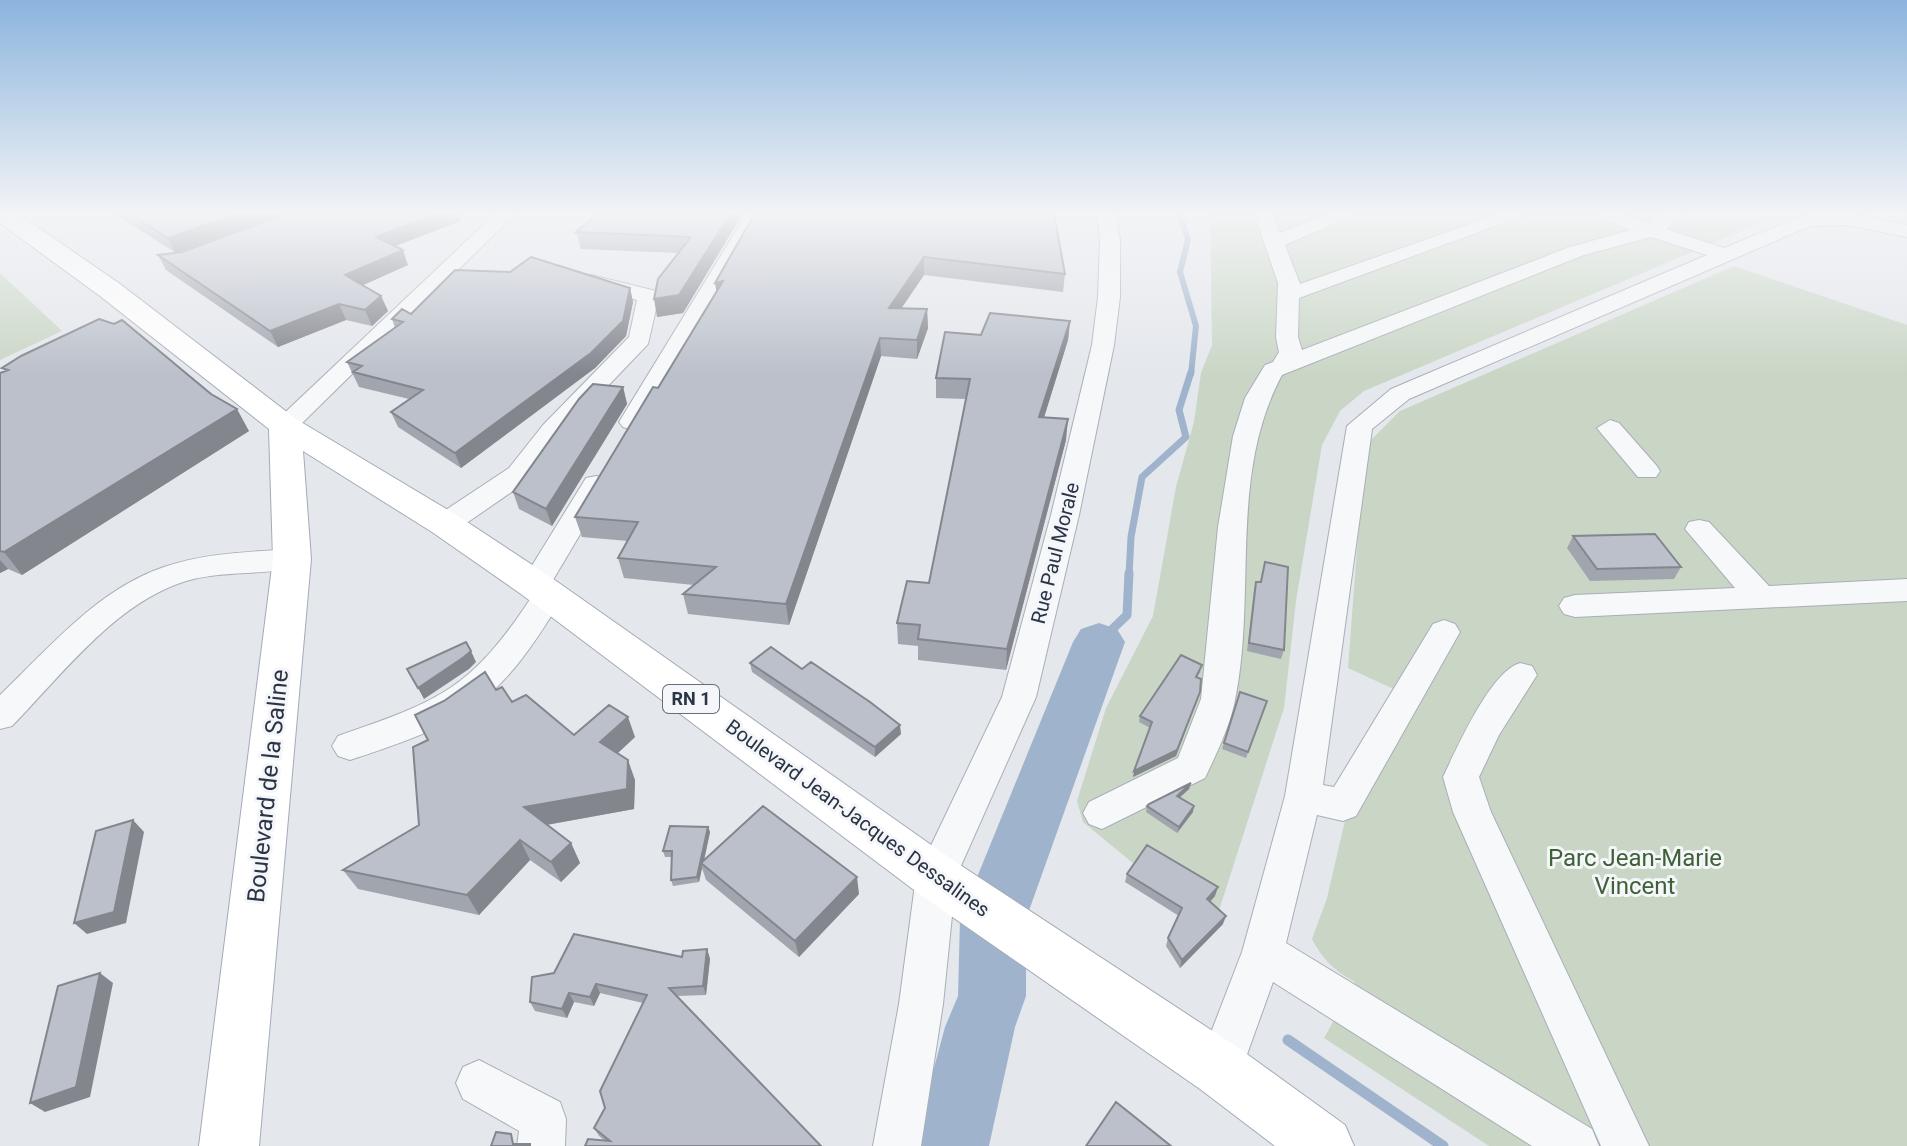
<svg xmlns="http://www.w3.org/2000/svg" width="1907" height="1146" font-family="Roboto,sans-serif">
  <rect width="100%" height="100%" fill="#e4e7ec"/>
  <path fill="#c9d6c5" d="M1210 213 1777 216 1364 391 1340 411 1322 445 1296 601 1284 708 1213 929 1083 822 1077 801 1106 708 1153 616 1176 487 1194 422 1201 373 1212 345Z
    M1734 266 1907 325V1146H1489L1324 1038 1355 982C1335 971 1323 960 1312 939L1327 898 1347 812 1411 697 1348 668 1364 457 1372 439 1400 411Z
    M0 273 62 331 0 360Z"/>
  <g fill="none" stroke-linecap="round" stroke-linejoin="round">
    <path stroke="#9fb4cc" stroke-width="6" d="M1179 213 1188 239 1180 272 1196 326 1191 374"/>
    <path stroke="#9fb4cc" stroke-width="7" d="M1129 575 1131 537 1142 477 1186 437 1179 410 1191 372"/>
    <path stroke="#9fb4cc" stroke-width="9" d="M1099 642 1127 615 1129 573"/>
    <path stroke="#9fb4cc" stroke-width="11" d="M1288 1040 1443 1146"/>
    <path fill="#9fb4cc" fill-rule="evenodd" d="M1099 623 1117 629 1125 642 1026 919V996L1015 1027 989 1146H913L945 1027 958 996 960 919 1073 642 1081 629Z"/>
    <defs>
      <path id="minor" d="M496 213H516L294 431H276L272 426 276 421Z
        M747 213H766L645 422 632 430 623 427 619 422Z
        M1097 213H1115L1120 240V297L1114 345 1079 515 1036 697 956 877 943 1004 921 1146H873L899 1004 916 877 1002 697 1051 515 1092 345 1098 297 1100 240Z
        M1254 213H1273L1280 233 1331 213H1358L1285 245 1300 284 1502 213H1530L1299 298 1298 337 1302 350 1570 247 1631 230 1591 213H1619L1648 223 1663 213H1685L1666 229 1724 248 1807 214 1846 213 1907 225V237L1846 225 1810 226 1409 399 1372 429 1323 785 1334 787 1433 624 1444 620 1455 624 1460 632 1356 816 1343 821 1317 815 1286 943 1592 1129 1599 1146H1532L1273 982 1236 1085 1220 1092 1204 1085 1197 1069 1242 952 1285 796 1347 426 1391 389 1707 255 1651 237 1584 255 1282 375C1227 477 1258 597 1234 705 1228 730 1216 755 1205 778L1102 829 1089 824 1083 813 1089 802 1178 758 1201 699 1218 527 1233 436 1245 398 1265 365 1273 362 1279 352 1276 337 1278 283Z
        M591 275 656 291 659 296 648 344 561 435 529 480 455 531H435L431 524 435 517 509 468 543 425 629 337 637 300 584 285 580 281Z
        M1610 420 1619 423 1656 465 1660 471 1656 477H1638L1601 433 1597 428Z
        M596 476 606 478 610 484 550 585 560 587 564 595C499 704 469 721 350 760L338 756 332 746 338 736C442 700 471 689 533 595L524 592 520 585 586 478Z
        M1699 520 1709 522 1769 586 1907 579V601L1575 617 1564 614 1559 606 1564 598 1575 595 1735 588 1685 529 1689 522Z
        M292 549 302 552 307 559 302 566C265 576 224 570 186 581 115 603 62 675 12 726L0 729V695C49 648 98 589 164 567 205 553 249 552 292 549Z
        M1520 663 1532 666 1537 675 1499 735 1479 777 1491 812 1649 1146H1601L1453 812 1443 777C1457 748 1490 672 1520 663Z
        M479 1060 560 1102 566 1119 565 1146H517L519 1131 463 1099 456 1083 463 1067Z"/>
      <path id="major" d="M0 213H17L120 284 296 419 458 516 549 576 954 861 1240 1049 1345 1125 1354 1146H1275L1200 1089 918 893 521 594 432 532 303 451 311 559 259 1146H199L273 559 269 429 100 296 0 223Z"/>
    </defs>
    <use href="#minor" stroke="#a9aeb7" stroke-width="2"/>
    <use href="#major" stroke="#a3abb8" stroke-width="2"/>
    <use href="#minor" fill="#f7f8fa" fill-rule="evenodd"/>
    <use href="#major" fill="#fff" fill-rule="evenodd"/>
  </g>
  <path fill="#a1a5ae" d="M113 213H458L460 221 396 246 408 265 363 285 381 296 388 311 372 326 346 320 278 347 166 270 158 255 182 252 287 213 176 253Z
    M598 213H743L683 313 657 317 678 253 581 249 576 232Z
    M755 213 1065 274 1063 292 924 275 901 309H927L928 328 917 359 881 356 789 625 688 614 683 594 694 585 624 578 618 558 628 541 582 537 575 517 658 388 717 292Z
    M630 288 633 302 626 336 595 368 461 468 398 427 391 412 409 399 359 387 347 362 395 328 392 319 411 314Z
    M1070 321 1068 340 1044 417 1066 440 1006 670 918 660V646L898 644 897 623 929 583 966 399 936 398V378L981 335Z
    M2 368 249 431 22 575 8 569 0 573V373L5 371Z
    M623 387 627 404 552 526 519 509 513 492Z
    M1573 536 1681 567 1674 579 1590 581 1567 548Z
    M1265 562 1284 650 1281 659 1247 651 1254 590 1256 582H1260Z
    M750 663 802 669 901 734 875 757 752 672Z
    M1201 671 1197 677 1198 698 1176 756 1133 777 1150 728 1139 722 1140 716Z
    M496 690 512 702 574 735 635 737 618 753 635 780 634 809 547 825 571 843 580 863 561 882 530 860 479 915 358 889 343 870 419 825 428 740Z
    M1240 692 1267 701 1246 758 1222 749Z
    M1191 783 1189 789 1180 797 1193 812 1177 833 1146 812 1147 806Z
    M708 827 710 832 704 860 859 894 799 957 706 880 702 868 699 882 673 886 671 880 672 857H665L663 851Z
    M1127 874 1215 896 1210 902 1223 924 1180 968 1166 946 1168 938 1179 916 1125 882Z
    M707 949 710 959 706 995 677 996 821 1146 604 1140 599 1136 594 1128 605 1108 643 1003 600 993 594 1006 574 1002 567 1018 535 1011 530 1002Z"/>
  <path fill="#83868d" d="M239 213H288L176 253 168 238Z
    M438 213H458L460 221 382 251 376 237Z
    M731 213H743L683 313 657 317 654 299Z
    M403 250 408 265 352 290 345 275Z
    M924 257V275L889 326V308Z
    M723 281 718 301 715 283Z
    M630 288 633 302 626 336 595 368 461 468 455 453Z
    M381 296 388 311 372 326 365 310Z
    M339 304 346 320 278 347 270 331Z
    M927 309 928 328 917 359V340Z
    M1070 321 1068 340 1038 437 1039 417Z
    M880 338 881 356 789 625 786 604Z
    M623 387 627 404 552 526 546 509Z
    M237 409 249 431 22 575 4 552Z
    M1068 419 1066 440 1006 670 1007 649Z
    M0 560 8 569 0 573Z
    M471 651 476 662 469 669 424 699 418 688Z
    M1200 692 1176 756 1133 777 1134 771Z
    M628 717 635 737 608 762 600 742Z
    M900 725 901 734 875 757V747Z
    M628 760 635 780 634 809 534 827 524 807Z
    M1191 783 1189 789 1176 801 1177 796Z
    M1194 806 1193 812 1177 833 1179 827Z
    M133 820 144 832 126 923 87 934 74 923Z
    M708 827 710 832 703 865 701 863 702 868 699 882 697 877Z
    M520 840 530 860 479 915 467 895Z
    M571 843 580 863 561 882 551 862Z
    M857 877 859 894 799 957 795 941Z
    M1218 887 1215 896 1204 908 1207 899Z
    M1226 916 1223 924 1180 968 1182 960Z
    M707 949 710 959 706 995 703 986Z
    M100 973 113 983 90 1097 45 1112 30 1103Z
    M596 984 600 993 594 1006 590 997Z
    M569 993 574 1002 567 1018 562 1009Z"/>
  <path fill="#bbc0ca" stroke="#83868d" stroke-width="2" d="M128 213H239L168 238Z
    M288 213H438L376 237 403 250 345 275 381 296 365 310 339 304 270 331 158 255 182 252Z
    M598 213H731L679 295 654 299 658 279 691 237 576 232Z
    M755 213H1054L1065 274 924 257 889 308 927 309 917 340 880 338 786 604 683 594 716 567 618 558 638 522 575 517 653 387 658 388 723 281 715 283Z
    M531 257 630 288 623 321 591 353 455 453 391 412 423 390 353 372 362 366 347 362 403 322 392 319 402 309 411 314 455 270 510 272Z
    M990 313 1070 321 1039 417 1068 419 1007 649 918 639 920 625 897 623 907 581 929 583 970 379 936 378 945 332 981 335Z
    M99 319 114 324 122 320 211 394 237 409 4 552 0 551V373L8 370 2 368 21 356Z
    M593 384 623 387 546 509 513 492 579 399Z
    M1655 534 1681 567 1597 569 1573 536Z
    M1265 562 1288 567 1284 650 1249 643 1256 582H1261Z
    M466 642 471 651 464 657 418 688 407 669Z
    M771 647 802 669 811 662 870 702 900 725 875 747 750 663Z
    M1181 655 1202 665 1196 677 1201 679 1200 692 1177 750 1134 771 1152 722 1140 716Z
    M485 672 496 690 502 687 512 702 526 695 574 735 609 705 628 717 600 742 628 760 627 789 524 807 571 843 551 862 520 840 467 895 343 870 419 825 413 747 428 740 415 715 444 701Z
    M1240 692 1267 701 1248 752 1224 743Z
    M1191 783 1177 796 1194 806 1179 827 1147 806 1149 804Z
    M763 806 857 877 795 941 701 863Z
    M133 820 114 912 74 923 96 831Z
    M670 826 708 827 697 877 671 880 672 851H663Z
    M1147 845 1218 887 1207 899 1226 916 1182 960 1168 938 1182 908 1127 874Z
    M574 934 682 957 683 951 707 949 703 986 669 988 821 1146H585L588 1139 610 1141 594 1128 605 1108 600 1091 647 995 596 984 590 997 569 993 562 1009 530 1002 532 977 554 973Z
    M100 973 76 1087 30 1103 58 986Z
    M1116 1102 1171 1146H1086Z
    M496 1132 511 1134 513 1144H530V1146H491Z"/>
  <linearGradient id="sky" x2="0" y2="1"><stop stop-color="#8bb4dd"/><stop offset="0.57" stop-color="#f3f4f6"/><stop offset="1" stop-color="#f3f4f6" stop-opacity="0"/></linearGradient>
  <rect width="1907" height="374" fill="url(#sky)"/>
  <g text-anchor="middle" stroke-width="6" stroke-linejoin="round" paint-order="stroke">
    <rect fill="#f4f6f9" stroke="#676e7b" stroke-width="2" x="663" y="685" width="56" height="28" rx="6"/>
    <g font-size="18" font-weight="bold" fill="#2b3445">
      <text x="691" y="705">RN 1</text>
    </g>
    <g font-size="20" fill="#2b3445" stroke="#f4f6f9">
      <text transform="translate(1055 553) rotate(-76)" y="7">Rue Paul Morale</text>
      <text transform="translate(858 818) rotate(36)" y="7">Boulevard Jean-Jacques Dessalines</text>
    </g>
    <g font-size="24" fill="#2b3445" stroke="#f4f6f9">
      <text transform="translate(268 786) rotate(-84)" y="8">Boulevard de la Saline</text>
    </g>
    <g font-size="24" fill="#3f6138" stroke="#f4f6f9">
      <text x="1635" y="866">Parc Jean-Marie<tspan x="1635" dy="28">Vincent</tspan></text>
    </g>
  </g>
</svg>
